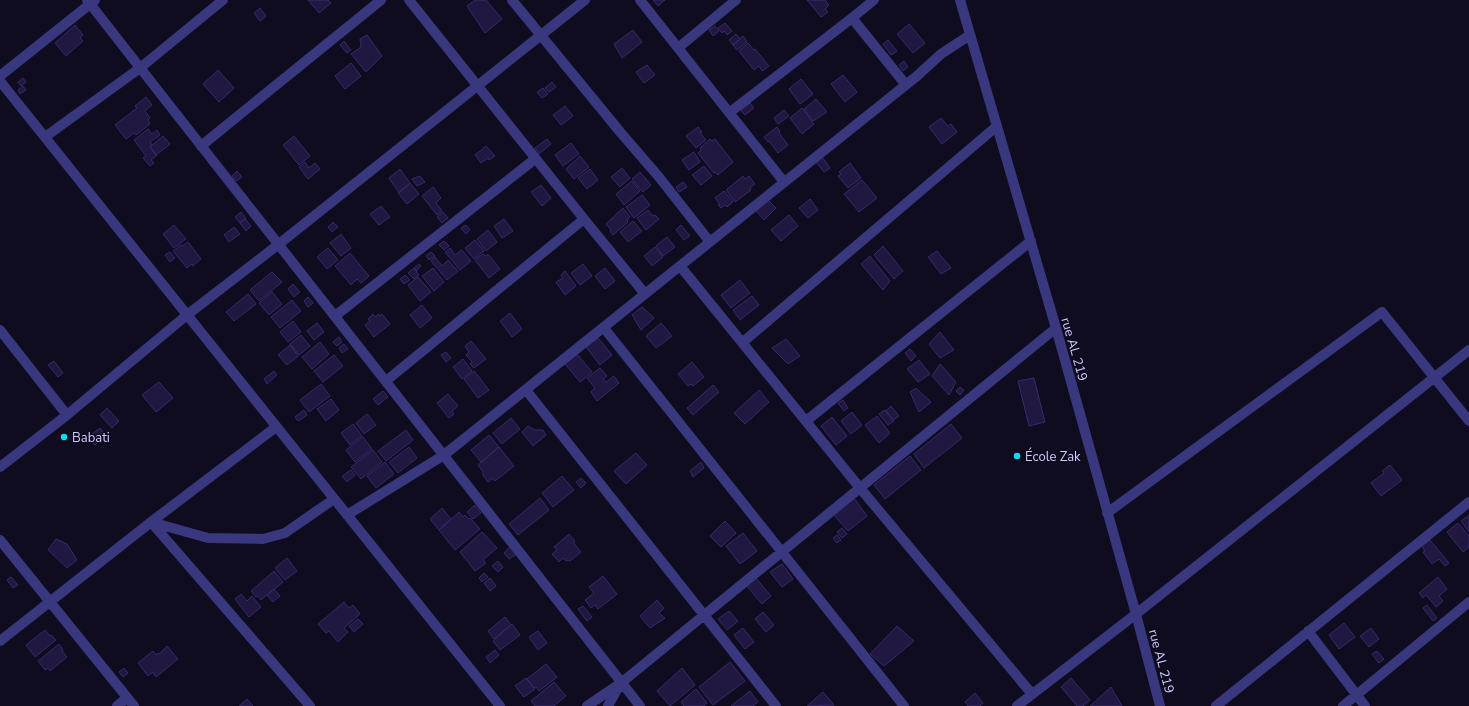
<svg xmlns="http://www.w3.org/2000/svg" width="1469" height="706" font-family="'Nunito Sans',sans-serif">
  <rect width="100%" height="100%" fill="#0f0c1f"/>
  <path fill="#201840" stroke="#362a6c" d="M308 0H328L331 3 319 13Z
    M475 0H486L502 19 485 33 467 6Z
    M653 0H665L658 6Z
    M807 0H825L829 5 825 9 828 12 821 17Z
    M260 8 266 16 260 21 254 13Z
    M725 23 732 31 727 35 724 31 722 33 718 28Z
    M909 24 925 43 913 53 897 34Z
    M75 25 83 35 80 38 83 41 66 56 55 43Z
    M715 26 719 31 713 36 709 30Z
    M633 30 642 42 622 58 614 44Z
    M736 34 740 39 733 45 729 40Z
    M367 35 382 56 366 72 351 54 361 47 360 39Z
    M743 36 747 42 737 50 733 45Z
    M888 40 897 51 891 55 883 44Z
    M344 41 351 50 347 53 340 45Z
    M748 43 754 50 755 49 769 66 762 71 759 66 754 70 739 51Z
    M904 61 908 67 903 71 899 65Z
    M351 63 361 76 345 89 335 76Z
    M647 65 655 75 644 83 636 72Z
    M218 70 234 88 219 102 203 84Z
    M843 75 857 92 845 102 831 84Z
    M23 78 26 82 21 86 18 82Z
    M801 79 813 94 800 104 789 89Z
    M552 82 556 87 549 92 545 88Z
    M23 86 26 90 20 94 18 90Z
    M543 88 548 94 542 98 537 92Z
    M146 97 152 105 145 111 150 118 148 120 150 124 136 135 134 133 126 139 115 125 137 108 135 106Z
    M816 99 827 112 813 121 804 109Z
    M750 103 754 108 745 115 741 111Z
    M565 106 573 116 561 125 553 115Z
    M802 108 814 124 802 134 790 118Z
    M784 110 789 116 778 124 774 118Z
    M941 118 948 126 951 124 957 132 942 144 929 127Z
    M698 127 702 132 700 133 706 140 696 148 686 136Z
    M777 127 780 132 779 133 788 145 778 153 769 141 768 142 764 137Z
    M148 129 152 134 157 130 160 135 150 142 152 145 150 147 157 155 151 160 154 163 150 166 143 158 146 156 134 140Z
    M163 136 170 144 156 155 150 147Z
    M294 136 310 156 299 165 283 145Z
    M547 139 551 144 539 154 535 148Z
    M710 139 712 141 715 139 733 162 718 175 715 172 714 173 698 153 701 150 700 148Z
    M571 143 579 154 563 166 555 155Z
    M486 146 495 156 489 160 488 158 481 163 475 155Z
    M694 152 700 162 689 170 682 160Z
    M580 156 589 167 574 179 566 169Z
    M822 157 830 168 824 172 816 162Z
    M305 162 309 168 315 163 320 169 308 179 299 167Z
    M850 163 861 178 848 188 838 176 841 174 839 172Z
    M704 166 712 176 701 185 692 175Z
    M622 168 630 178 620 187 611 177Z
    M400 169 410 183 399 193 389 178Z
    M590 169 598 180 587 189 578 178Z
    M237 171 242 177 236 181 232 176Z
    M640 172 651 185 643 192 632 179Z
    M420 176 425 182 417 186 412 179Z
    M743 176 745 179 749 176 755 184 750 188 751 190 735 202 726 190Z
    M862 180 877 198 859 212 844 194Z
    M632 181 640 191 624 205 616 194Z
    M683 182 687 187 679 192 676 187Z
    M410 183 419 194 407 204 398 193Z
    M541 185 551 198 542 206 531 192Z
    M433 187 441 198 436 203 442 211 437 215 422 196Z
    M724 191 733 202 727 207 725 205 721 208 718 205 720 204 715 198Z
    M642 195 650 205 634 218 626 207Z
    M810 199 818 210 808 218 799 208Z
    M768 200 776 208 764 220 756 211Z
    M381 206 390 217 379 225 370 214Z
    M623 208 630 217 627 220 628 222 613 235 610 231 611 230 606 224Z
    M648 210 653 216 655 215 659 219 646 230 637 218Z
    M241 212 246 218 240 223 235 217Z
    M443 212 448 218 442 223 437 217Z
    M789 215 798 226 781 241 771 230Z
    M245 219 251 226 246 231 240 223Z
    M504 219 513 231 502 238 494 226Z
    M633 221 642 231 628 242 620 232Z
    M333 222 338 227 332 232 328 227Z
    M174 225 186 239 174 248 163 234Z
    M466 225 470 230 466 234 461 228Z
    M681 225 690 236 684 240 676 230Z
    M234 227 240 234 229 242 224 235Z
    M488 230 497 242 486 251 477 239Z
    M341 234 351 248 341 256 330 243Z
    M667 237 675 247 663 256 656 246Z
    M475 240 484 251 474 259 465 248Z
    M444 241 449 246 444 250 439 245Z
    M188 242 201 259 193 266 192 264 187 268 173 251 181 245 182 246Z
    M883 246 903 271 894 279 874 255Z
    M655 247 663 257 652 266 644 256Z
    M328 248 338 260 327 269 317 257Z
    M450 248 455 255 462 250 471 261 460 270 445 252Z
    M937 251 951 268 941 274 928 257Z
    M170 252 175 258 170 262 165 255Z
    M431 252 435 256 429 260 426 256Z
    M350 253 369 276 361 283 357 279 351 285 335 266Z
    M483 254 486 256 488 254 500 269 489 278 475 260Z
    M870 256 890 281 883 290 861 264Z
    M435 257 442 266 448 260 458 271 447 280 431 261Z
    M419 264 421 266 416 271 414 268Z
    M583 264 592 276 580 285 571 273Z
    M414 268 419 275 414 279 408 273Z
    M433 268 444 282 434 291 422 276Z
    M605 268 615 281 605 289 595 276Z
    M565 271 576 286 565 295 556 282 563 278 561 275Z
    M272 272 282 282 259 301 250 290Z
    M405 275 410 280 404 284 400 279Z
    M418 277 431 292 420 301 408 285Z
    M740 280 750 293 731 308 721 295Z
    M293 284 300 292 294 297 288 289Z
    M272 292 282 304 269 315 259 303Z
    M248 294 256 304 234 321 226 312Z
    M752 296 759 305 740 320 733 310Z
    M308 297 313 303 308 307 304 301Z
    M292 300 301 311 280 328 271 317Z
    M422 305 432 318 420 328 410 315Z
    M642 307 654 318 641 330 632 315Z
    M510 313 522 329 512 337 500 321Z
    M373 314 375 317 379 314 380 316 382 314 390 324 374 337 365 325 370 321 368 319Z
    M293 321 301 332 288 342 280 332Z
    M317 323 324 332 314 340 307 331Z
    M661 323 672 336 656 348 646 336Z
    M940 332 954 350 940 358 929 344Z
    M301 335 310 346 299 355 290 344Z
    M339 337 342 342 337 346 333 342Z
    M598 338 612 355 600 365 586 347Z
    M786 339 800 356 788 364 772 348Z
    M471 341 486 359 474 368 470 364 472 362 466 355 469 352 465 346Z
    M320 342 329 354 312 369 302 357Z
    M344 344 348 349 342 353 339 348Z
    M290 345 298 356 287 365 278 355Z
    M910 349 916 356 911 361 905 353Z
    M446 352 451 358 446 362 441 355Z
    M577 354 592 372 580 382 565 364Z
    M334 355 343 366 323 382 314 371Z
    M463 359 472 371 462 379 453 367Z
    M919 360 930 374 918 382 907 369Z
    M54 361 63 373 58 377 48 365Z
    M692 362 704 377 693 386 691 384 688 386 678 374Z
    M940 364 956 382 949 395 932 376Z
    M600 368 607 376 603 379 606 382 614 376 619 383 597 401 591 392 595 388 587 378Z
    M274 371 277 375 267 384 264 379Z
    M474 371 489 390 478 398 464 379Z
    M1034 378 1045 422 1029 426 1018 381Z
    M159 382 173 398 156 412 142 395Z
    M321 384 330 396 309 412 300 400Z
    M713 385 719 392 693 415 687 408Z
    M960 387 964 390 960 395 956 391Z
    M916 388 931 402 919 412 910 392Z
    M759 390 769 402 745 424 734 413Z
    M383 391 388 397 378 405 373 399Z
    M448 394 458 406 452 411 454 414 449 418 437 403Z
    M331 399 339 410 326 421 317 409Z
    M843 400 848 408 844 411 838 403Z
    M891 406 899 416 893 420 886 411Z
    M107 408 119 421 112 428 100 415Z
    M304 410 307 415 298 421 295 417Z
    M885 410 894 421 888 425 879 414Z
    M852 412 862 425 851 434 841 421Z
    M367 414 376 425 364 434 356 423Z
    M877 416 890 433 879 443 865 425Z
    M832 417 847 436 836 445 821 426Z
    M511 418 520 429 502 444 493 433Z
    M353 424 362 436 350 445 341 433Z
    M951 424 962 438 924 468 914 454Z
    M528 426 535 430H543L546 435 533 446 522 432Z
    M100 428 106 435 95 445 88 437Z
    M406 430 413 440 386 461 378 451Z
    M489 435 499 447 481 462 471 450Z
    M363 437 372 449 355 462 346 450Z
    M409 447 417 458 398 473 389 462Z
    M499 447 514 466 495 481 493 478 488 482 483 475V472L478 465Z
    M373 450 382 462 361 479 351 467Z
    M636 453 647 465 626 484 614 471Z
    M910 456 921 470 885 499 874 485Z
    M385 462 394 474 376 488 367 476Z
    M701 462 704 468 693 477 690 471Z
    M1390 465 1402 480 1381 496 1371 483 1384 473 1382 471Z
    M351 470 355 475 347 482 342 476Z
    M562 476 574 490 553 507 542 493Z
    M581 478 586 483 581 488 576 482Z
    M540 498 549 510 518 535 509 524Z
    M854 498 867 516 848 531 833 514Z
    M475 505 481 513 473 519 467 512Z
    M442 508 451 519 439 530 430 519Z
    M459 512 463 517 465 515 469 519 470 518 480 529 455 550 439 530Z
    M1469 515V532L1461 521Z
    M725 521 736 533 721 547 710 536Z
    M1458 523 1469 536V547L1463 552 1447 532Z
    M842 528 847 534 842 538 837 532Z
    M482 532 497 548 483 560 486 563 475 571 460 552Z
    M743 533 757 551 740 564 726 546Z
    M569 534 575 541 573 542 581 552 570 561 568 560 566 561 563 558 559 562 552 554 557 550 554 547Z
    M837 535 841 540 837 543 833 538Z
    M56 539 67 544 77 560 67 568 48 550Z
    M1430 540 1449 563 1445 566 1439 559 1432 564 1423 552 1425 551 1422 546Z
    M510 547 516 554 509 559 504 553Z
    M287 558 297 571 285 580 275 568Z
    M498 561 503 567 498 572 492 566Z
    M782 564 793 579 782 587 770 572Z
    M274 571 283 582 261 600 258 596 256 597 251 591Z
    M484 573 488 577 482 582 479 578Z
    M603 576 617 594 598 609 595 605 591 608 585 600 594 593 589 587Z
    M11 577 18 585 13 588 7 580Z
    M755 577 771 596 762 604 746 585Z
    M1438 577 1447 589 1439 596 1443 601 1436 607 1426 595 1423 598 1419 593Z
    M490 578 496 586 490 591 484 583Z
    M274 589 280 596 273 602 267 595Z
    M241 594 247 601 252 596 261 607 249 617 235 599Z
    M657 600 664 608 659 613 665 618 650 628 640 616Z
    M344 602 349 608 353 605 360 614 344 628 348 632 338 642 329 631 326 633 318 624Z
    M1427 605 1437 618 1433 621 1423 608Z
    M583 606 592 617 587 621 578 609Z
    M729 611 738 621 727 630 718 619Z
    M763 612 774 625 766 632 755 619Z
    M505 617 511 625 494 639 488 631Z
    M358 619 363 624 354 632 349 626Z
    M1344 623 1355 637 1339 649 1329 635Z
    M512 624 520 635 500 650 493 641Z
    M897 626 914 641 884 666 870 654Z
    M743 628 754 642 745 649 734 635Z
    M1371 628 1379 639 1369 647 1360 636Z
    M45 630 50 636 51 635 56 640 35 657 26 645Z
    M538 631 547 643 538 650 529 637Z
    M59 644 63 650 62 651 67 657 50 671 48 668 45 670 38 661Z
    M167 646 178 659 156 677 153 672 148 676 138 663 153 651 156 655 158 653 159 654Z
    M495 650 499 655 490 663 486 657Z
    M1377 651 1384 659 1379 663 1372 654Z
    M730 662 745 681 713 705 699 687Z
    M546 664 557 677 539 691 536 687 534 688 527 679Z
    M124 668 128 673 123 677 119 672Z
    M682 668 695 685 670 706 657 691Z
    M526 678 535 689 524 697 515 686Z
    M1071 678 1090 700 1083 706H1077L1061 687Z
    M554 682 566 696 554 706H535L531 701Z
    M1111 687 1122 706H1090Z
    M696 689 707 703 704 706H684L681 702Z
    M750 691 758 702 753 706H731Z
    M823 692 834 705 807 706Z
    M975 693 983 703 980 706H968L965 702Z
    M247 699 253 706H239Z"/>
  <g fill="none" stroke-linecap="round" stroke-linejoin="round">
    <path stroke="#39377e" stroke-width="10" d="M87 0 640 706
      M409 0 584 219 645 294
      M512 0 621 133 659 177 710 242
      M640 0 784 182
      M960 0 1056 328 1136 614 1160 706
      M852 18 906 85
      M678 48 736 0
      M0 76 95 0
      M0 81 500 706
      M729 113 852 18 874 0
      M45 137 140 68 223 0
      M201 146 381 0
      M680 266 860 488 1032 694
      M335 316 535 159
      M604 328 904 706
      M0 330 67 415
      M743 342 997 126
      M386 381 584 219
      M526 390 776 706
      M806 421 1031 241
      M0 467 67 415 187 315 279 244 585 0
      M1107 513 1382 312 1469 421
      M347 515 444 455 917 76 941 54 970 35
      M151 522 310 706
      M151 522 208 538 263 539 285 533 334 499
      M0 540 134 706
      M1308 631 1365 706
      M0 641 151 522 276 427
      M117 706 127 698
      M587 706 621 683 1056 328
      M608 706 620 684
      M1017 706 1136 614 1469 350
      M1216 706 1469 502
      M1343 706 1469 602"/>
  </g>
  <g fill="#00e0f5" stroke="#0f0c1f" stroke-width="1.5">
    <circle cx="64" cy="437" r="4"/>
    <circle cx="1017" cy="456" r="4"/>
  </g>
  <g text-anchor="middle" stroke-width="3" stroke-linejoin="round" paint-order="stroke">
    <g font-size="13" fill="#d0caff" stroke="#0f0c1f">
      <text transform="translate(1075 349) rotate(74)" y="5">rue AL 219</text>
      <text transform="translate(1162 661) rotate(75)" y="5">rue AL 219</text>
    </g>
    <g font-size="13" fill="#d0caff" stroke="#0f0c1f" text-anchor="start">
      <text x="72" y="442">Babati</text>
      <text x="1025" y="461">École Zak</text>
    </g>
  </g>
</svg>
